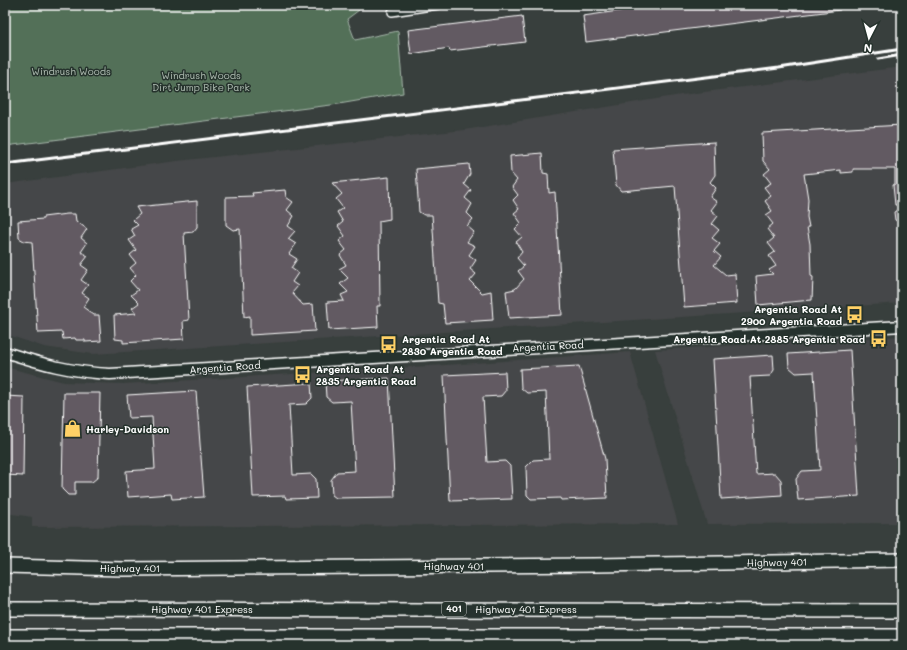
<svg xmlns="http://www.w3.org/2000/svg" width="907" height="650" font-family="Mali,sans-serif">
  <rect width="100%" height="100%" fill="#383f3d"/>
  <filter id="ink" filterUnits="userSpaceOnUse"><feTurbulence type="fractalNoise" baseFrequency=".025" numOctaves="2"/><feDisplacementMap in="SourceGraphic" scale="8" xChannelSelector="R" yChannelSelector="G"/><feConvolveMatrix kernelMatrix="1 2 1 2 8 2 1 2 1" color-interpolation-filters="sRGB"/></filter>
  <g filter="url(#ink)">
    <path fill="#454748" d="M902 67V303L93 354 44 347 5 334V184L177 161 464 130 681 95Z
      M902 336V523L707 524 655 350Z
      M630 352 678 524 32 527V517L5 513V367L64 382 123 384 446 365Z"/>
    <path fill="#527058" stroke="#a8b8ac" d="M5 5H362L359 10 347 19 355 40 398 31 403 93 339 104 5 146Z"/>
    <path fill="#625a62" stroke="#fff" d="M661 5V7L675 5H840V10L586 42 583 16Z
      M522 16 525 42 450 51 449 48 411 54 408 30Z
      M902 125V205H895L893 185 895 184V169H853V172L841 173V170L804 174 808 199 807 217 809 227H807L810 244 811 276 813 277 812 300 758 305 756 276 773 274 769 270 776 266 769 256 775 252 768 243 774 238 767 229 773 224 766 215 772 211 765 201 771 196 764 187 771 183 764 174 770 169 763 161 762 133Z
      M714 142 715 175 710 182 716 188 710 197 717 202 711 210 718 216 712 224 719 230 712 238 720 244 714 251 721 257 714 265 726 275 735 274 737 303 684 307 675 186 621 191 616 185 613 149Z
      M542 153 543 173 548 174 549 193 555 192 562 315 509 318 506 291 515 289 524 279 518 271 524 266 517 258 522 252 516 242 522 237 515 229 521 223 514 213 519 209 513 200 518 195 512 187 517 180 511 173 510 156Z
      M469 164 470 174 464 184 471 190 465 198 472 204 467 213 473 219 467 226 474 232 467 242 475 246 469 255 476 260 470 269 476 274 470 281 482 293 491 291 493 320 445 323 443 304 438 303 432 215H424L419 212 416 169Z
      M389 177 390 219 379 221 380 306H377L378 327 329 330 327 302 344 301 341 295 348 292 340 284 348 278 339 269 346 265 340 255 346 250 339 241 345 236 338 226 343 222 337 212 343 208 336 199 342 194 332 183Z
      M285 190 286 197 293 202 287 210 294 216 288 226 295 231 288 239 296 244 289 254 297 259 291 268 298 273 292 282 298 286 292 293 303 305 313 304 315 331 250 335V316L244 317 240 229 233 230 226 225V197L253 196 252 193Z
      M197 201V227L193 232 184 233 189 320 183 321 184 339 123 343V340L115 339 114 315 136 313 132 308 139 303 131 295 138 290 130 281 136 275 130 268 136 263 130 255 136 250 129 240 135 236 131 229 138 225 133 220 140 214 136 207Z
      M902 207V223L895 220 894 212Z
      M67 214H75L76 221 87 229 81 238 87 243 81 252 88 256 81 265 88 270 81 280 88 285 82 293 89 298 83 307 94 315H99L101 341 85 342V340H76L75 338 63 339 62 332 38 333 32 242 24 241 19 238 18 221 43 219V217Z
      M850 350 859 496 798 500 796 479 802 471 820 470 814 372 796 373 789 367 788 354Z
      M773 355 774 370 770 376 750 377 756 474 775 473 781 480 782 495 721 499 713 359Z
      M579 366 605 459 607 498 561 500 560 498 531 499 527 495 526 467 533 460 549 459 546 392 527 393 521 388 520 369Z
      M505 372 506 390 501 396 483 397 487 462 505 461 510 466 512 499 450 501 444 375Z
      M389 378 395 497 336 498 332 495 331 480 337 472 355 471 351 401 332 402 326 397 325 381Z
      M311 383 312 398 306 404 289 405 293 475 311 474 316 479 317 498 286 499 285 496 253 497 247 387Z
      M196 391 204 497 172 499 171 494 128 497 126 471 155 469 152 417 129 418 127 395Z
      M64 393H100L98 477 92 482H75V495H68L62 489Z
      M5 396 24 397 23 476 5 475Z"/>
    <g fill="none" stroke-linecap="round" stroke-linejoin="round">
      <defs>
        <path id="street" d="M392 12 438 5"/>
        <path id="secondary" d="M5 352C42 364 71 372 110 374L902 326"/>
        <path id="highway" d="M5 566 123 569 595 565 902 560
          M5 609 902 611
          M5 636H902"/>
      </defs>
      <use href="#street" stroke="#fff" stroke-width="10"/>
      <use href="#secondary" stroke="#fff" stroke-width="13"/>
      <use href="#highway" stroke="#fff" stroke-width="16"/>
      <use href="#street" stroke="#26332d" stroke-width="7"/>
      <use href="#secondary" stroke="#26332d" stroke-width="10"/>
      <use href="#highway" stroke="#26332d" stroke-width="13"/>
      <path stroke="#fff" stroke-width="3" d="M878 59 902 55
        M5 164 779 68 902 49"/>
    </g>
  </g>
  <defs>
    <symbol id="bus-bare" viewBox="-9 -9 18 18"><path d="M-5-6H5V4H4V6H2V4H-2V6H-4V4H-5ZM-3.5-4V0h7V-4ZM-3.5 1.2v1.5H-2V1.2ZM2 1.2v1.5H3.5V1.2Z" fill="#ffd166" stroke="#26332d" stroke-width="2.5" paint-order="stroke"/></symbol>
    <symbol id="shop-bare" viewBox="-9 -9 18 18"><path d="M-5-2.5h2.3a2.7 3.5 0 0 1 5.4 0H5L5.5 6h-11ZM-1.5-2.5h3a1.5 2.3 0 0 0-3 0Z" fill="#ffd166" stroke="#26332d" stroke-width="2.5" paint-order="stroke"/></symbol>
  </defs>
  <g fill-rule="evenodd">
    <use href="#bus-bare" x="842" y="302" width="25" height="25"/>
    <use href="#bus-bare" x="866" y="326" width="25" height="25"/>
    <use href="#bus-bare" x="376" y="332" width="25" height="25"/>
    <use href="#bus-bare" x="290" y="362" width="25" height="25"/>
    <use href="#shop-bare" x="60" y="416" width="25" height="25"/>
  </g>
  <g text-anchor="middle" stroke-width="3" stroke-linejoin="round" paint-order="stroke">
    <rect fill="#26332d" stroke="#bec2c0" stroke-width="1" x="442" y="602" width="24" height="14" rx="3"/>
    <g font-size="9" font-weight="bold" fill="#fff">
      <text x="454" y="612">401</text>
    </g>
    <g font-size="10" fill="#b1bfb4" stroke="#26332d">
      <text x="71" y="75">Windrush Woods</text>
      <text x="201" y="79">Windrush Woods<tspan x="201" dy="12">Dirt Jump Bike Park</tspan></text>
    </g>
    <g font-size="10" font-weight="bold" fill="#fff" stroke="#26332d" text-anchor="start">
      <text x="842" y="313" text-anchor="end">Argentia Road At<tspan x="842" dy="12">2900 Argentia Road</tspan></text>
      <text x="402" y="343">Argentia Road At<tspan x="402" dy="12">2830 Argentia Road</tspan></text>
      <text x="865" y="343" text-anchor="end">Argentia Road At 2885 Argentia Road</text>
      <text x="316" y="373">Argentia Road At<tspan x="316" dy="12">2835 Argentia Road</tspan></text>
      <text x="86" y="433">Harley-Davidson</text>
    </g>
    <g font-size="10" fill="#fff" stroke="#26332d">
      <text transform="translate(548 346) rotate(-3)" y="4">Argentia Road</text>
      <text transform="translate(225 367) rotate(-4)" y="4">Argentia Road</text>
      <text transform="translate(777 562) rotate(-1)" y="4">Highway 401</text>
      <text x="454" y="570">Highway 401</text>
      <text x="130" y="572">Highway 401</text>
      <text x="202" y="613">Highway 401 Express</text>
      <text x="526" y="613">Highway 401 Express</text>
    </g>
  </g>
  <rect width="907" height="650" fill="none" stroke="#26332d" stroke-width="20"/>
  <rect x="10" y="10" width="887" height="630" fill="none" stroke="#fff" stroke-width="1.5" filter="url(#ink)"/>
  <g transform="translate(869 38) rotate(186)" stroke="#26332d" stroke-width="3" paint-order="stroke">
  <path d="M0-3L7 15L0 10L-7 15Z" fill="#ffffff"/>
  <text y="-6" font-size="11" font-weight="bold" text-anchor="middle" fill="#ffffff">N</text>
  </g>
</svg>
